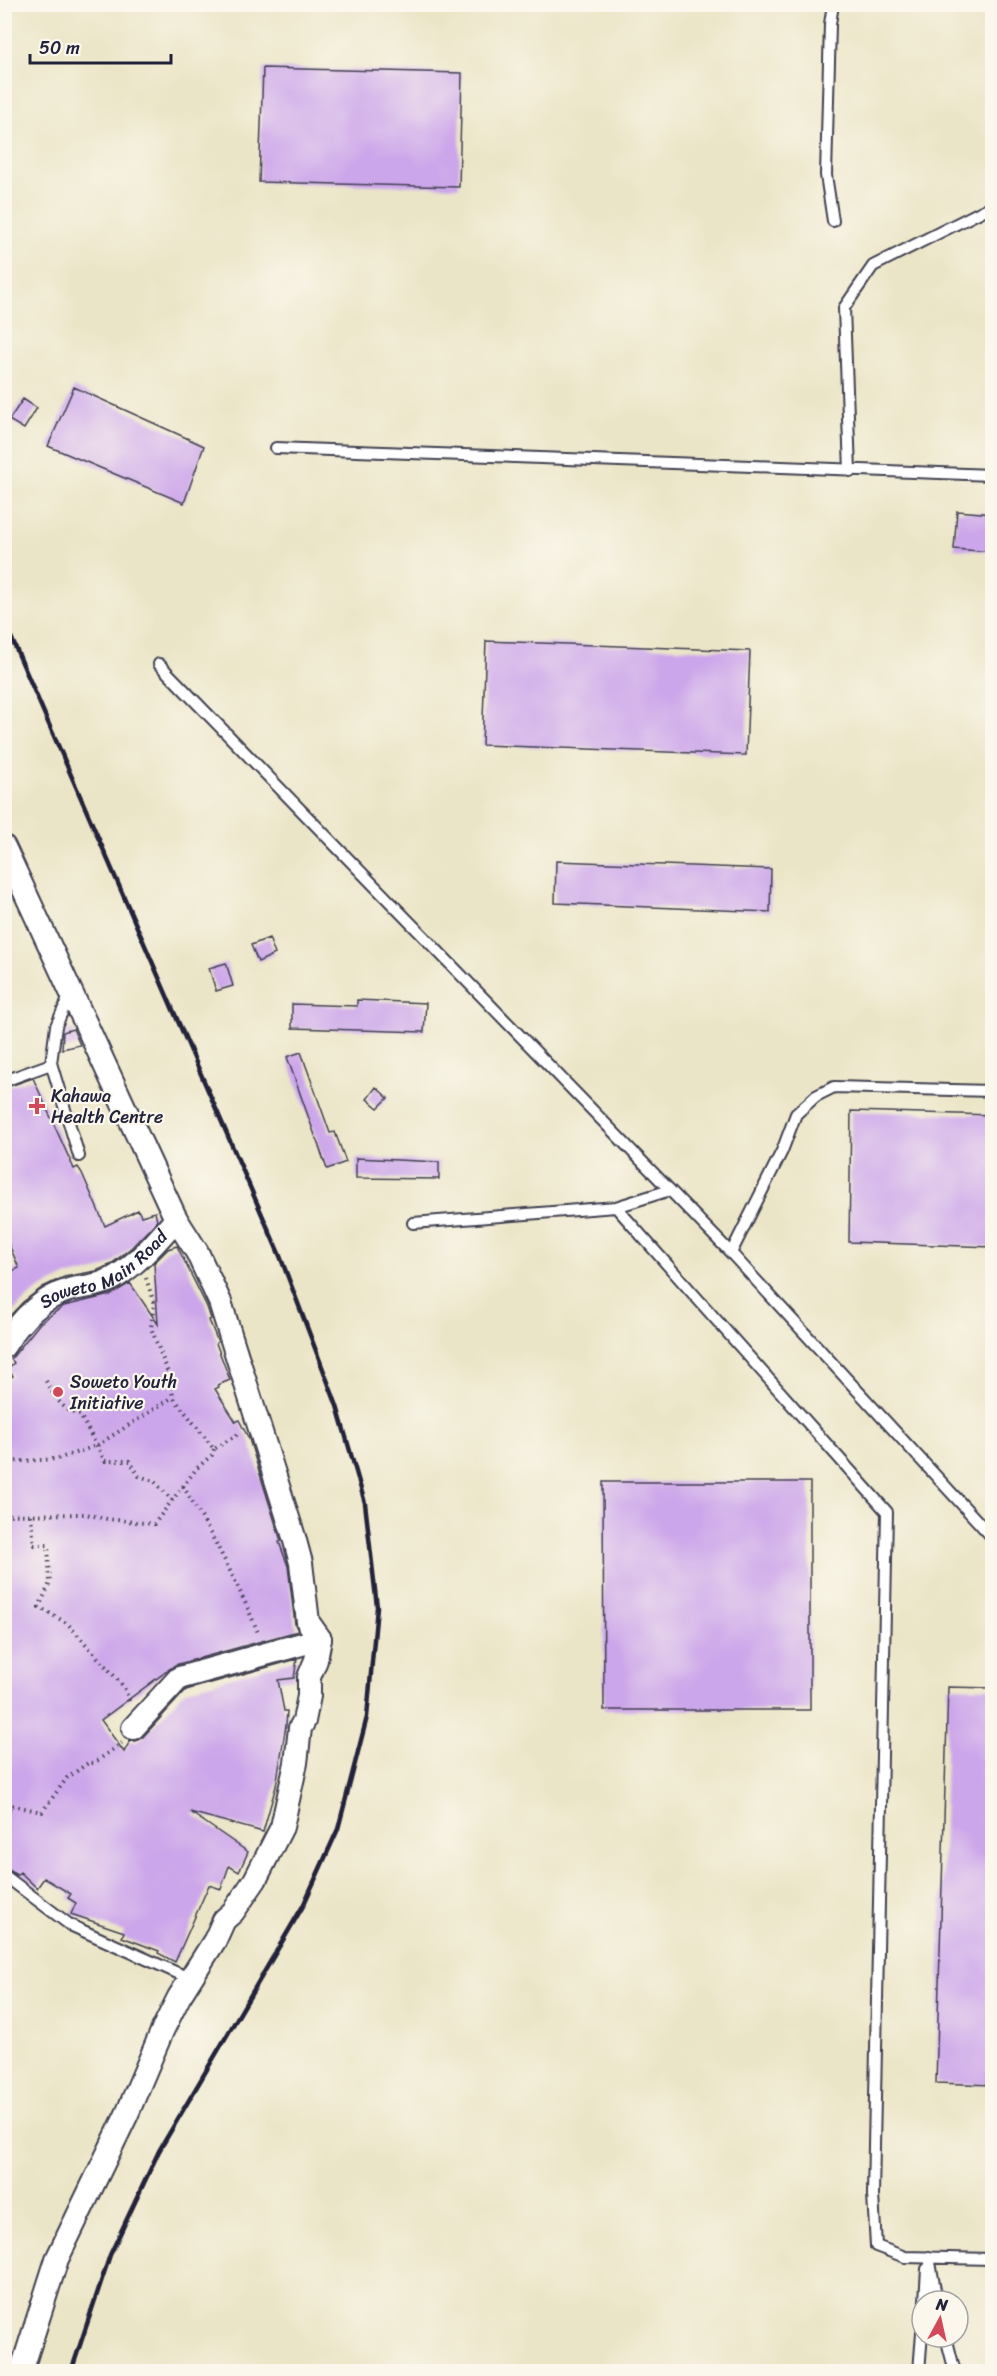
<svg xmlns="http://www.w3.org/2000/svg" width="997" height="2376" font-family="Sriracha,sans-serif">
  <rect width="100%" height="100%" fill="#fbf7ec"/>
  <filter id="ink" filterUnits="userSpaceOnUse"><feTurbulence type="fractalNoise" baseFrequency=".0167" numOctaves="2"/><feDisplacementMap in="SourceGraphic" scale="12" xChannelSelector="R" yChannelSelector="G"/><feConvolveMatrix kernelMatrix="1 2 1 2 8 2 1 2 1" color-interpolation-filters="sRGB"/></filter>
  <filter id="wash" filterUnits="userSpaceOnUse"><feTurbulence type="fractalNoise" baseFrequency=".008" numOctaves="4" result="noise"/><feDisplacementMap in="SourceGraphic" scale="24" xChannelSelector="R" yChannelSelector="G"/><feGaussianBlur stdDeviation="1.35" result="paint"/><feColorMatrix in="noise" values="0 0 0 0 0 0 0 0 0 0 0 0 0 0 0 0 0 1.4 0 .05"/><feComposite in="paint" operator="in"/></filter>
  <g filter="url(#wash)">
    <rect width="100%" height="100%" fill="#ebe5c7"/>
    <g id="blocks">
      <path fill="#cca6ea" d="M263 68 462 73 459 187 259 182Z
        M74 387 204 446 184 503 48 446Z
        M23 399 37 408 24 429 9 420Z
        M957 511 993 514V552L954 549Z
        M486 641 750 651 746 755 482 745Z
        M556 861 771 869 770 912 555 903Z
        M269 938 275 954 258 962 251 945Z
        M226 963 233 986 216 991 209 968Z
        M357 1000 426 1003 424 1032 292 1028V1004L357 1006Z
        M73 1029 80 1045 62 1049 63 1032Z
        M301 1052 330 1133 335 1132 346 1162 327 1169 287 1057Z
        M33 1078 74 1169 78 1167 82 1173 105 1226 138 1210 141 1216 155 1212 157 1221 132 1247 110 1265 96 1271 64 1277 43 1287 23 1302 4 1322V1275L19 1268 4 1233V1088Z
        M376 1087 388 1098 378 1108 367 1099Z
        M851 1111 993 1115V1247L849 1242Z
        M356 1158 439 1162V1179L356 1178Z
        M177 1246 207 1307 211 1319 209 1320 218 1342 216 1343 230 1380 218 1385 219 1387 215 1389 236 1422 239 1420 249 1439 281 1541 279 1542 288 1566 295 1624 298 1631 175 1665 101 1720 124 1752 130 1741H136L143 1737 186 1690 297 1659 294 1678 278 1680 284 1711H287L286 1725 276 1786 263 1832 190 1812 248 1852 239 1872 229 1866 221 1889 209 1885 175 1962 158 1953 159 1951 122 1937 124 1932 71 1914 76 1903 68 1898 71 1894 44 1878 37 1888 20 1872 17 1875 4 1867V1856L8 1849 4 1847V1601L10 1602 4 1582V1381L13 1376 7 1369 14 1363 11 1359 40 1323 64 1306 110 1295 130 1283 158 1324 154 1263 168 1249Z
        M603 1482H810V1710H604Z
        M948 1687 993 1688V2085L936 2083Z"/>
    </g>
  </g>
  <g filter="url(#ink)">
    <use href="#blocks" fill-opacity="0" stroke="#403f50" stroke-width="1.5"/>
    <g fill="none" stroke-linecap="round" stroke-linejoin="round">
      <defs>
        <path id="lane" d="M833 221 826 175 830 24 833 4
          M276 448 992 475
          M850 471 844 308 873 266 992 206
          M159 664 731 1253 992 1537
          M71 992 56 1026 51 1063 79 1156
          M4 1081 51 1064
          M616 1207 887 1512 873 2195 876 2246 905 2257 992 2259
          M413 1223 616 1207 670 1190
          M731 1253 782 1151 796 1114 816 1096 834 1087 992 1091
          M4 1875 70 1925 191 1979
          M929 2257 937 2301
          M925 2301 927 2269
          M946 2337 955 2372
          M919 2372 922 2332"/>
        <g id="street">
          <path d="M4 847 176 1219 197 1252 220 1302 294 1537 301 1563 308 1622 320 1639 316 1660 309 1677V1696L304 1721 300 1728 296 1763 282 1827 255 1880 233 1912 224 1920 215 1940 179 1997 163 2029 127 2114 57 2259 21 2372"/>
          <path id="s1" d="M4 1346C19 1322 41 1298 69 1290 85 1286 103 1286 117 1276 140 1261 159 1239 176 1219"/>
          <path d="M133 1728 179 1678 320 1639"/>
        </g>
      </defs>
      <use href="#lane" stroke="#403f50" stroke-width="14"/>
      <use href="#street" stroke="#403f50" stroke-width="26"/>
      <path stroke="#403f50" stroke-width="4" stroke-dasharray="1.5 4.5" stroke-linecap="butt" d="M146 1278 154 1303 151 1328 169 1375 173 1397 214 1449 240 1433
        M46 1381C54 1395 63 1412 80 1415L105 1461H130L139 1476 154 1481 172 1500
        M4 1462 57 1459 96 1446 173 1397
        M183 1486C212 1534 238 1583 259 1635
        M4 1515 86 1514 107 1519 154 1524 197 1468 212 1455 214 1449
        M31 1515 34 1545H48L50 1583 39 1607 68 1624 124 1687 130 1703
        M4 1820 11 1805 42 1812 67 1778 88 1763H94L122 1743"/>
      <use href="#lane" stroke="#fff" stroke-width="10"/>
      <use href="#street" stroke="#fff" stroke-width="22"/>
      <path stroke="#22223b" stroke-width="4.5" d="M4 621 280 1256 337 1406 365 1503 377 1607 367 1717 338 1829 303 1906 159 2151 110 2255 71 2372"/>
    </g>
  </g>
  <g fill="#d1495b" stroke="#fbf7ec" stroke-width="2">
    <path d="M34 1097h6v6h6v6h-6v6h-6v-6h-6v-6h6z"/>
    <circle cx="58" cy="1392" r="6"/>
  </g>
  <g text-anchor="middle" stroke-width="4.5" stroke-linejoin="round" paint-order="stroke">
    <g font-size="18" fill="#22223b" stroke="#fbf7ec" text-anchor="start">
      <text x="51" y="1102">Kahawa<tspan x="51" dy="21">Health Centre</tspan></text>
      <text x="70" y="1388">Soweto Youth<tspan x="70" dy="21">Initiative</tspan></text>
    </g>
    <g font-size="18" fill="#22223b" stroke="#fbf7ec">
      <text dy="6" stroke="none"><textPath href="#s1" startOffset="129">Soweto Main Road</textPath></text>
    </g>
  </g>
  <rect width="997" height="2376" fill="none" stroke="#fbf7ec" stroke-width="24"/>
  <g transform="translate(940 2319) rotate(8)"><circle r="28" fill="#fbf7ec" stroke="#a4a2a5" stroke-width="1.5"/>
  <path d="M0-4.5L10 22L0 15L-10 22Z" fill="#d1495b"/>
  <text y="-9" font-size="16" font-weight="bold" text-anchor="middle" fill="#22223b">N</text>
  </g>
  <path d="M30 54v9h141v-9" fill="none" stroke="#22223b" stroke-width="3"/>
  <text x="39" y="54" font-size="18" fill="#22223b" stroke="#fbf7ec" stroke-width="4.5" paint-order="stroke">50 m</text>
</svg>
